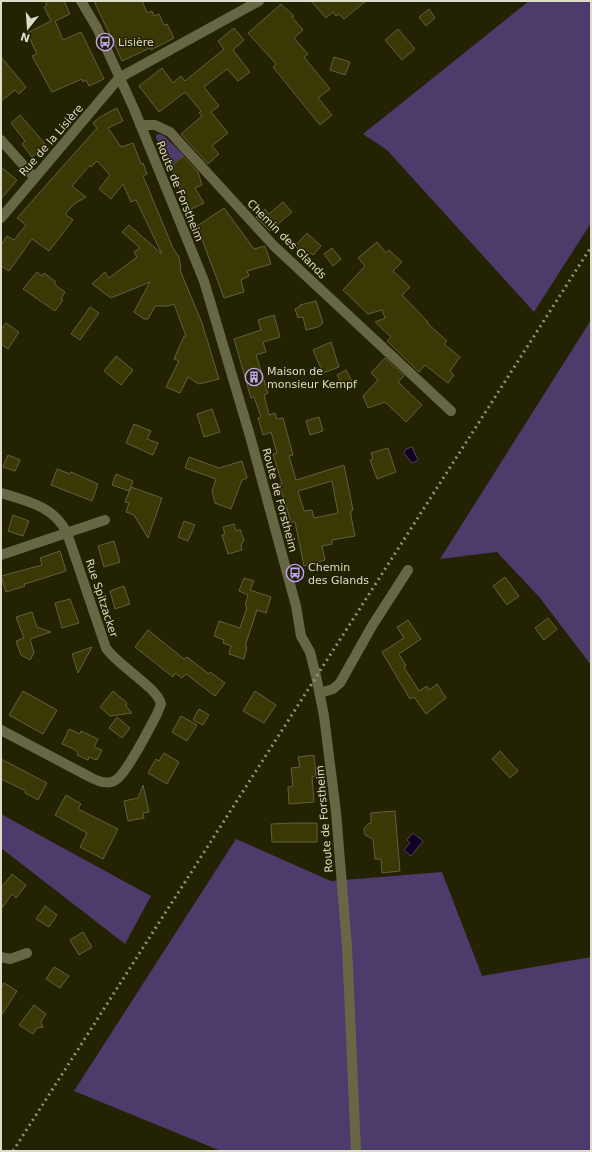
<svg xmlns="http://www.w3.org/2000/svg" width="592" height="1152" font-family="'DejaVu Sans',sans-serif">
  <rect width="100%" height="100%" fill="#232203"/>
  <path fill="#4d3b6b" d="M529 1H591V223L534 312 387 150 363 134Z
    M159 134 163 135 184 155 170 166 156 138V135Z
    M591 320V665L540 598 497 552 440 559Z
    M1 814 151 896 125 944 1 848Z
    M236 839 331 881 442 872 482 976 591 957V1151H221L74 1091Z"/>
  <path fill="#110026" stroke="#4e4258" d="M412 447 418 460 412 463 404 453 406 449Z
    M413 833 423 841 411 856 404 850 410 843 407 840Z"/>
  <path fill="#3a3804" stroke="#606040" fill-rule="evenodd" d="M45 1H64L70 14 55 21 63 40 81 32 104 79 89 86 86 80 83 82 82 79 52 92 32 56 37 54 27 33 51 21 44 7 47 5Z
    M94 1H142L147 13 152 11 154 16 159 14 164 25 167 24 174 38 151 50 150 48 122 61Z
    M311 1H366L344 19 339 14 336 16 333 12 326 18Z
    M281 4 294 16 292 17 303 30 294 38 308 54 304 57 330 89 318 98 332 115 320 125 273 67 276 64 248 33Z
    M429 9 435 18 426 26 419 17Z
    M234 28 244 40 233 50 250 72 238 81 227 69 204 87 219 106 211 112 228 133 212 146 219 154 208 164 181 134 202 116 199 113 201 111 185 92 159 112 139 86 162 68 173 83 181 76 185 81 224 49 218 41Z
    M398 29 415 49 402 60 385 40Z
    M1 57 26 87 19 94 15 90 1 101Z
    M334 57 350 62 345 75 330 70Z
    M117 108 123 121 108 128 121 147 133 143 141 164 143 163 147 174 143 176 173 248 179 257 181 269 180 270 202 323 219 379 199 384 188 377 180 393 166 387 179 361 174 359 184 336H186L174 304 168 306H155L148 319H144L134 312 150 282 111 298 92 284 105 272 109 278 137 257 134 252 140 248 122 232 129 225 162 254 136 200 131 202 123 184 111 199 99 189 110 175 97 161 91 167 90 165 72 186 86 197 74 204 65 214 73 220 49 251 32 239 9 271 1 266V245L7 236 14 240 26 225 17 218 97 128 93 123 100 117Z
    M20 115 46 145 32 157 22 144 25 141 11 123Z
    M183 156 198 172 202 185 195 188 204 203 189 210 171 167Z
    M1 167 17 180 1 199Z
    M283 202 292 212 270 231 256 217 265 209 269 214Z
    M224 208 254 249 265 246 271 264 247 271 249 276 241 280 244 292 224 298 197 226Z
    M307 233 321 246 313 255 311 253 307 257 295 246Z
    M377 242 386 253 389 250 402 262 393 271 410 287 402 295 428 322 427 323 447 341 444 344 460 357 450 371 454 375 448 383 425 365 419 372 413 366 387 341 391 337 375 322 385 318 382 310 368 314 343 290 365 266 358 258Z
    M332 248 341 259 333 266 324 254Z
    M37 272 42 276 44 273 56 282 54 284 65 292 61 299 63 300 55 311 23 289Z
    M316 301 323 323 318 327 306 330 303 317 298 318 295 309 300 307V305Z
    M90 307 99 313 80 340 71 334Z
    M274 315 280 337 263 342 266 352 256 355 268 393 264 395 269 415 275 413 277 419 283 418 293 455 289 456 296 480 344 465 353 510 351 511V516L355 536 332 540V544L322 546 325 560 304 566 295 522H291L279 484H282L273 454 277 453 271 432 263 435 258 418 261 417 254 397 251 398 234 339 261 330 258 320ZM332 481 338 513 314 518 312 510 304 511 298 491Z
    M6 323 19 332 8 349 1 344V330Z
    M331 342 339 367 323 373 313 350Z
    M116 356 133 370 121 385 104 371Z
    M385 358 404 376 398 382 422 405 406 422 385 402 368 408 363 396 378 380 371 373Z
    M346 370 352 381 343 386 337 375Z
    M212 409 220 432 204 437 197 414Z
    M319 417 323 431 310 435 306 421Z
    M134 424 151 431 147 439 158 443 153 455 126 443Z
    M388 448 396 472 377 479 370 460 373 459 371 453Z
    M8 455 20 460 15 471 3 467Z
    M189 457 219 468 242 461 247 478 242 480 231 509 215 503 212 491 216 479 185 468Z
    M57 469 70 474 71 472 98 484 92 501 51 485Z
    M116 474 133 481 129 491 112 485Z
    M131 487 162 498 148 538 134 515 126 512 129 503 125 502Z
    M13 515 29 521 23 536 8 531Z
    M184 521 195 525 188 541 178 537Z
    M234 524 236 531 240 529 244 540 241 545 242 550 228 554 222 535 225 534 223 527Z
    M114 541 120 562 104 567 98 546Z
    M60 551 66 571 28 583 24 584 25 586 6 592 1 576 42 565 40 558Z
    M505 577 519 596 507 605 493 586Z
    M244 578 254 581 250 590 271 597 266 613 257 610 245 646 247 647 244 659 229 654 231 646 223 643 224 640 214 636 219 621 240 628 247 607 245 606 248 595 239 591Z
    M124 586 130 604 115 609 110 591Z
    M70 599 79 623 62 628 55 603Z
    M32 612 37 627 51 632 30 639 34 653 30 660 21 655 16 641 24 638 16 617Z
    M548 618 557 629 544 640 535 628Z
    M408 620 421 639 399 654 406 666 404 667 419 691 427 686 429 690 437 684 446 698 426 714 414 697 410 699 382 652 404 638 397 627Z
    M148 630 184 659 187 657 209 674 210 672 225 683 215 696 186 674 182 678 175 673 173 677 135 647Z
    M92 647 78 673 72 654Z
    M23 691 57 710 43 734 9 715Z
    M113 691 127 703 126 706 132 713 110 716 100 707Z
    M255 691 276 705 264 723 243 711Z
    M199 709 209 715 203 725 193 720Z
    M181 716 197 725 187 741 172 732Z
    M117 717 130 728 122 738 109 728Z
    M69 729 80 734 81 731 98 739 94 747 102 750 97 760 89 757 88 760 77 755 78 752 73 749 62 744Z
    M500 751 518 771 510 778 492 759Z
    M164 753 179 762 167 784 148 773 156 759 159 761Z
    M314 755 316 776 312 777 314 802 289 804 288 787 293 786 291 768 300 767 298 757Z
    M1 759 47 783 38 800 25 793 26 791 1 779Z
    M143 785 149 812 143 813 144 818 128 821 124 801 138 798Z
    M66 795 81 804 78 809 118 829 103 859 80 847 87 833 55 815Z
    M395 811 400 871 382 873 381 859H375L373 839 365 835 364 829 368 824 371 823V813Z
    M293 823H317V842H272L271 824Z
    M12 874 26 885 16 898 12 894 1 909V888Z
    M45 906 57 915 49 927 36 919Z
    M83 932 92 947 79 955 70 940Z
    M54 967 69 976 60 988 46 979Z
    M4 983 17 991 1 1016V989Z
    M34 1005 46 1014 41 1022 43 1027 37 1028 33 1034 19 1025Z"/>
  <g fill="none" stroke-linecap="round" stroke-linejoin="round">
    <path stroke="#676746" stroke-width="10" d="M81 1 97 28 134 109 204 281 250 436 296 606 301 636 310 652 316 676 324 716 336 812 347 946 356 1151
      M140 125H155L170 132 274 246 451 411
      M1 140 34 177
      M1 218 119 78 259 1
      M1 493C27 501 54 506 67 533L106 648C117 665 158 688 161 704L157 714C150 727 125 777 114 781 106 785 95 780 88 776L1 730
      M1 555 105 520
      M320 693 333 689 340 683 372 626 408 570
      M1 957 10 959 27 953"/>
    <path stroke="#92917a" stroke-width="3" stroke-dasharray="2 4" stroke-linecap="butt" d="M13 1151 591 247"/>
  </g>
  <defs>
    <symbol id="bus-ring" viewBox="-11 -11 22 22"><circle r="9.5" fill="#232203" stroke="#c2a7f2" stroke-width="1.5"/><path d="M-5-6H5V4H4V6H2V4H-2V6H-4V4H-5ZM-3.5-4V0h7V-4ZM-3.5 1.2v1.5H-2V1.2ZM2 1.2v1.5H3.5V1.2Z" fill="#c2a7f2"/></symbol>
    <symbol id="building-ring" viewBox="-11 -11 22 22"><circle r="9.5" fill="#232203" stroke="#c2a7f2" stroke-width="1.5"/><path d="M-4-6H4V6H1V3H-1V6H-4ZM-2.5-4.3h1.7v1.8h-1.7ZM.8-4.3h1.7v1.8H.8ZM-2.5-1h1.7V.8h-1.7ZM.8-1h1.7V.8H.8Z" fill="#c2a7f2"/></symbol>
  </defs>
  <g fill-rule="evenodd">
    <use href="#bus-ring" x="95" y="32" width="20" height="20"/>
    <use href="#building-ring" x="244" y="367" width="20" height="20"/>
    <use href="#bus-ring" x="285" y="563" width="20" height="20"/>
  </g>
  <g text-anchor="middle" stroke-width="3" stroke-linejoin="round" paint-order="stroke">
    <g font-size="11" fill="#ddddcb" stroke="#232203" text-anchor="start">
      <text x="118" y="46">Lisière</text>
      <text x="267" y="375">Maison de<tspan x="267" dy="13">monsieur Kempf</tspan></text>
      <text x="308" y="571">Chemin<tspan x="308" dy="13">des Glands</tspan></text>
    </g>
    <g font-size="11" fill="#ddddcb" stroke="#232203">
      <text transform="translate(51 140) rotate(-49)" y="4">Rue de la Lisière</text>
      <text transform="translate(180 191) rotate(68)" y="4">Route de Forstheim</text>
      <text transform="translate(287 239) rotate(45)" y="4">Chemin des Glands</text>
      <text transform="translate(280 500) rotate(75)" y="4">Route de Forstheim</text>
      <text transform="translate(102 598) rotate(72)" y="4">Rue Spitzacker</text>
      <text transform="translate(324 819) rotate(-95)" y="4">Route de Forstheim</text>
    </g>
  </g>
  <rect width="592" height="1152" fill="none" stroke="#ddddcb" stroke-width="4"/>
  <g transform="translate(28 28) rotate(197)" stroke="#232203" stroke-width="3" paint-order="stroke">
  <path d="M0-3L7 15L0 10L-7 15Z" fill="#ddddcb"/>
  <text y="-6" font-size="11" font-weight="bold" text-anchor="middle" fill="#ddddcb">N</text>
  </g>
</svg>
